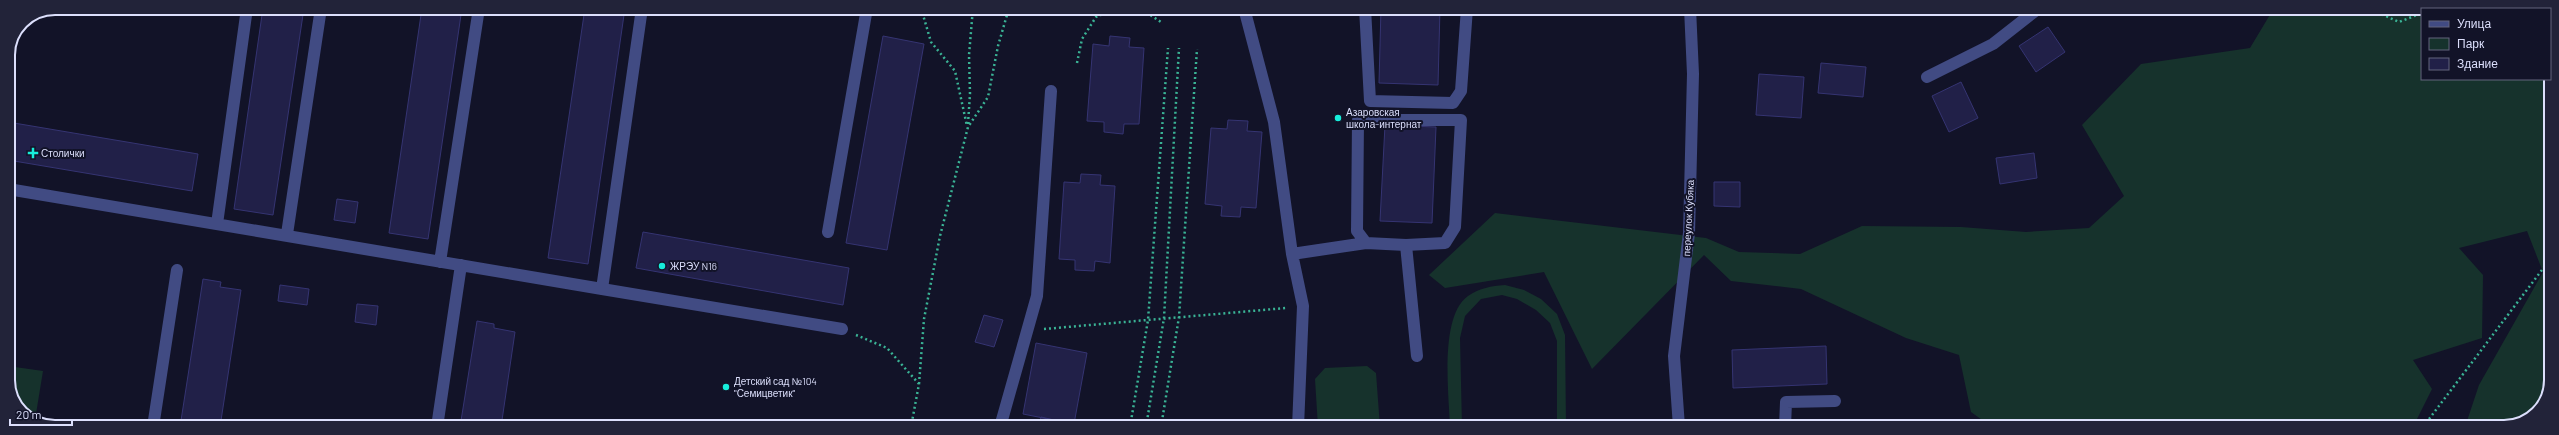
<svg xmlns="http://www.w3.org/2000/svg" width="2559" height="435" font-family="Barlow,sans-serif">
  <rect width="100%" height="100%" fill="#121328"/>
  <path fill="#16322c" d="M2274 8 2511 9H2422V79H2550V48L2551 386 2535 415 2503 427H2465L2479 385 2543 272 2527 231 2459 248 2483 275 2482 338 2413 360 2432 389 2413 427H1992L1971 412 1959 355 1906 338 1801 289 1731 281 1704 255 1592 369 1544 272 1445 288 1429 275 1495 213 1706 238 1739 252 1800 254 1862 226 1961 227 2026 232 2089 228 2124 196 2082 125 2141 64 2250 48Z
    M1505 285 1524 290 1541 299 1557 314 1565 335 1566 427H1557V341L1550 323 1536 310 1517 299 1502 295 1481 299 1465 316 1460 338 1462 427H1450C1449 395 1439 316 1468 296 1480 288 1491 286 1505 285Z
    M8 366 43 371 35 420C13 409 8 390 8 366Z
    M1367 366 1376 373 1380 427H1318L1315 379 1325 368Z"/>
  <path fill="#212048" stroke="#353472" d="M263 8H304L273 215 234 209Z
    M422 8H462L428 239 389 233Z
    M585 8H625L588 264 548 258Z
    M1381 8H1440L1438 85 1379 83Z
    M2048 27 2065 52 2036 72 2019 46Z
    M883 36 924 44 887 250 846 243Z
    M1110 36 1130 38 1129 47 1144 48 1139 124H1124L1123 134 1104 132V122L1087 121 1093 44 1109 46Z
    M1821 63 1866 67 1863 97 1818 93Z
    M1759 74 1804 77 1801 118 1756 115Z
    M1961 82 1978 118 1949 132 1932 96Z
    M1228 120 1248 121 1247 131 1262 132 1256 208 1241 207 1240 217 1221 216 1222 206 1205 204 1211 128 1227 129Z
    M8 122 198 154 192 191 8 160Z
    M1385 125 1436 127 1432 223 1380 221Z
    M2034 153 2037 178 2000 184 1996 158Z
    M1081 174 1101 175 1100 185 1115 186 1110 263 1095 261 1094 271 1075 270V260L1059 259 1064 182 1080 183Z
    M1714 182H1740V207L1714 206Z
    M337 199 358 202 355 223 334 220Z
    M643 232 849 268 843 305 636 268Z
    M203 279 221 282 220 287 241 290 220 427H180Z
    M280 285 309 289 307 305 278 301Z
    M357 304 378 306 376 325 355 322Z
    M984 315 1003 320 994 347 975 342Z
    M477 321 494 324V328L515 332 501 427H460Z
    M1036 343 1087 353 1074 424 1023 414Z
    M1826 346 1827 384 1733 388 1732 350Z
    M1041 417 1054 420 1053 427H1039Z
    M1728 421H1763V427H1728Z"/>
  <g fill="none" stroke-linecap="round" stroke-linejoin="round">
    <path stroke="#3ab395" stroke-width="2.5" stroke-dasharray="2 3" stroke-linecap="butt" d="M921 8 931 42 955 71 967 126
      M1127 8 1144 11 1161 22
      M1176 8V13
      M2368 8 2399 22 2422 13
      M2432 9 2433 8
      M882 10 898 12 905 8
      M1077 63 1082 39 1096 17 1117 8
      M968 124 970 94 969 55 973 8
      M1044 329 1286 308
      M856 335 887 348 919 384 911 427
      M919 384 924 319 940 236 968 127 988 97 998 46 1009 8
      M1130 427 1148 320 1168 48
      M1146 427 1164 318 1179 48
      M1161 427 1179 317 1197 49
      M2423 427 2551 258"/>
    <path stroke="#414b83" stroke-width="12" d="M642 8 602 289 842 329
      M1244 8 1274 122 1292 254 1303 306 1298 427
      M1365 8 1370 101 1453 103 1461 91 1467 8
      M1927 77 1993 44 2039 8
      M8 189 602 289
      M217 224 247 8
      M828 232 867 8
      M287 234 321 8
      M1366 243 1357 231 1358 120H1461L1455 227 1445 243 1406 245
      M1292 254 1366 243 1406 245 1417 356
      M440 262 479 8
      M153 427 177 270
      M437 427 461 265
      M673 427V425L683 427
      M1000 427 1037 296 1051 91
      M1679 427 1674 356 1689 233 1693 74 1690 8
      M1785 427 1786 402 1835 401"/>
  </g>
  <g fill="#17eddb" stroke="#121328" stroke-width="1.5">
    <circle cx="1338" cy="118" r="4"/>
    <path d="M31 147h4v4h4v4h-4v4h-4v-4h-4v-4h4z"/>
    <circle cx="662" cy="266" r="4"/>
    <circle cx="726" cy="387" r="4"/>
  </g>
  <g text-anchor="middle" stroke-width="4" stroke-linejoin="round" paint-order="stroke">
    <g font-size="10" fill="#dcdffc" stroke="#121328" text-anchor="start">
      <text x="1346" y="116">Азаровская<tspan x="1346" dy="12">школа-интернат</tspan></text>
      <text x="41" y="157">Столички</text>
      <text x="670" y="270">ЖРЭУ N16</text>
      <text x="734" y="385">Детский сад №104<tspan x="734" dy="12">"Семицветик"</tspan></text>
    </g>
    <g font-size="10" fill="#dcdffc" stroke="#121328">
      <text transform="translate(1688 218) rotate(-87)" y="4">переулок Кубяка</text>
    </g>
  </g>
  <path d="M0 0H2559V435H0ZM55 15H2504A40 40 0 0 1 2544 55V380A40 40 0 0 1 2504 420H55A40 40 0 0 1 15 380V55A40 40 0 0 1 55 15Z" fill="#222339" fill-rule="evenodd"/>
  <path fill="none" stroke="#dcdffc" stroke-width="2" d="M55 15H2504A40 40 0 0 1 2544 55V380A40 40 0 0 1 2504 420H55A40 40 0 0 1 15 380V55A40 40 0 0 1 55 15Z"/>
  <rect x="2421" y="8" width="130" height="72" fill="#121328" stroke="#63657d"/>
  <rect x="2429" y="21" width="20" height="6" fill="#414b83" stroke="#63657d"/>
  <text x="2457" y="28" font-size="12" fill="#dcdffc">Улица</text>
  <rect x="2429" y="38" width="20" height="12" fill="#16322c" stroke="#63657d"/>
  <text x="2457" y="48" font-size="12" fill="#dcdffc">Парк</text>
  <rect x="2429" y="58" width="20" height="12" fill="#212048" stroke="#63657d"/>
  <text x="2457" y="68" font-size="12" fill="#dcdffc">Здание</text>
  <path d="M10 419v6h62v-6" fill="none" stroke="#dcdffc" stroke-width="2"/>
  <text x="16" y="419" font-size="12" fill="#dcdffc" stroke="#121328" stroke-width="3" paint-order="stroke">20 m</text>
</svg>
